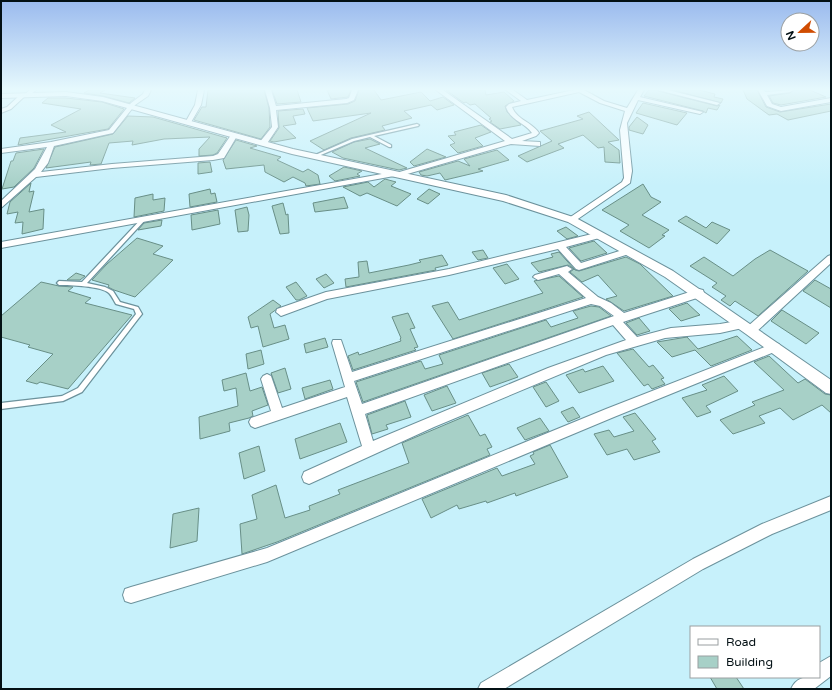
<svg xmlns="http://www.w3.org/2000/svg" width="832" height="690" font-family="'Varela Round',sans-serif">
  <rect width="100%" height="100%" fill="#c7f1fb"/>
  <path fill="#a7d0c7" stroke="#688f87" d="M89 90H105L100 93 135 98 129 103 103 96 84 93Z
    M208 90H264L269 108 270 127 261 139 194 120 202 107H206Z
    M272 90H297L301 102 277 104Z
    M327 90H351L348 97 331 99Z
    M359 90H374L381 100 421 92 430 101 443 97 454 105 437 110 431 105 404 111 412 118 382 126 385 130 351 138 324 150 310 141 371 113 313 121 307 108 348 104 355 101Z
    M446 90H485L486 95 504 92 514 101 505 106 507 112 521 125 500 129 490 122 492 121 489 119 491 118 475 104 470 105 466 102 464 103Z
    M649 90H657L658 91 717 106 720 105 717 110 708 108 706 113 703 111 644 96Z
    M673 90H699L715 94 714 97 723 99 721 103Z
    M743 90H757L766 107 780 112 831 104V111L788 120 777 114 769 115 747 99Z
    M794 90H810L826 97 781 105 773 103 769 96 790 93Z
    M48 98H66L102 102 124 109 108 129 18 145 20 138 66 132 51 125 81 109 42 103Z
    M643 103 687 113 677 125 636 113Z
    M303 109 305 114 293 116 296 124 283 126 296 138 274 142 270 141 279 128 278 111Z
    M589 112 619 140 608 142 619 150 620 163 605 162 604 147 598 148 583 135 558 144 564 148 527 162 518 156 552 141 540 131 583 119 577 116Z
    M128 116 153 117 227 138 217 153 213 155 199 156V149L210 137 164 139 132 145 133 141 109 143 101 164 90 165 91 162 46 168 55 147 113 134Z
    M637 117 648 125 643 134 629 130V127Z
    M481 125 491 132 475 138 483 146 458 153 450 145 455 143 448 136 456 135 454 132Z
    M370 139 380 144 365 148 407 168 399 170 343 158 332 152 354 142Z
    M236 140 257 146 250 148 281 157 277 160 303 172 308 169 318 175 320 184 306 186 305 183 293 177 284 182 265 172 264 165 226 169 223 160Z
    M44 149 34 168 14 187 2 189 11 161H13L16 153Z
    M427 149 446 157 414 166 410 162Z
    M497 150 509 160 478 169 483 171 445 180 440 173 427 176 421 175 419 172 458 161 470 166 464 159Z
    M210 162 212 172 198 174V163Z
    M344 167 362 171 357 174 360 176 335 181 329 176Z
    M385 179 396 182 391 186 411 194 397 206 367 193 360 196 343 187 368 182 374 187Z
    M31 183 29 192 34 191 29 212 44 209 43 229 22 234 23 222 15 223 18 212 7 214 10 202Z
    M643 184 651 197 661 202 642 215 669 230 662 235 665 236 649 248 620 231 629 225 602 210Z
    M210 189 211 194 215 193 217 202 190 207 189 194Z
    M429 189 440 194 428 204 417 199Z
    M153 194V200L165 198 164 211 134 217 135 198Z
    M344 197 348 208 315 212 313 203Z
    M283 203 286 215 288 214 289 233 280 234 272 206Z
    M247 207 249 215 248 231 238 232 235 210Z
    M218 210 220 224 192 230 191 215Z
    M686 216 706 228 712 222 730 230 717 244 678 221Z
    M162 220 161 226 138 230 144 223Z
    M566 227 578 236 567 239 557 231Z
    M137 238 163 246 153 254 173 260 135 297 114 290 108 287 109 285 92 280 107 264Z
    M594 241 607 253 581 261 569 248Z
    M483 250 488 258 478 260 472 252Z
    M770 250 808 271 758 316 735 301 730 306 721 300 726 296 712 287 717 283 690 266 704 257 733 276 755 259Z
    M559 252 575 270 579 271 626 257 640 264 673 296 624 311 606 299 617 296 598 275 582 282 570 272 574 269 568 265 539 272 531 263 553 257 551 254Z
    M442 255 448 265 435 268 436 270 346 287 345 279 359 277 358 262 367 261 369 273 409 265 421 262 419 260Z
    M507 264 519 279 505 284 493 268Z
    M76 273 85 276 80 280H67Z
    M326 274 334 283 324 288 316 279Z
    M559 276 583 297 453 339 432 306 448 302 459 320 543 293 534 281Z
    M815 280 831 289V308L803 291Z
    M41 282 59 286 73 287 68 291 91 298 85 303 132 315 68 389 40 382 37 384 26 381 53 354 28 347 30 345 1 337V316Z
    M296 282 307 296 299 300H296L286 287Z
    M273 300 281 306 270 314 274 328 285 325 289 339 263 347 258 326 251 328 248 317Z
    M687 303 700 315 681 321 669 309Z
    M591 306 599 307 611 316 363 402 356 382 421 361 425 369 443 364 439 355 546 320 551 327 578 318 573 311Z
    M782 310 819 333 806 344 771 321Z
    M408 313 415 328 410 329 418 347 414 348 416 350 353 370 348 356 358 352 359 355 401 341 400 339 401 338 392 317Z
    M639 318 650 331 637 335 626 323Z
    M737 336 752 350 711 366 695 350 672 357 657 342 687 337 698 349Z
    M325 338 328 347 306 353 304 344Z
    M633 349 649 367 653 365 664 378 661 379 665 384 652 389 648 384 644 386 617 353Z
    M261 350 264 364 248 369 246 354Z
    M769 356 798 383 805 379 825 394 831 395V413L822 405 793 420 780 408 759 416 765 423 733 434 720 420 755 405 752 402 784 390 754 362Z
    M509 364 518 377 490 387 482 373Z
    M603 366 614 381 579 393 566 375 583 369 585 372Z
    M285 368 291 389 278 393 271 373Z
    M246 373 250 391 262 387 268 405 252 411 253 416 249 418 229 423 230 431 200 439 199 417 238 406 236 388 224 391 222 380Z
    M724 376 738 391 706 406 711 412 697 417 682 398 707 390 702 385Z
    M330 380 333 389 305 399 302 388Z
    M546 382 559 401 546 407 533 387Z
    M447 386 456 403 432 411 424 395Z
    M405 401 411 417 386 425 388 429 372 434 367 415Z
    M573 407 580 417 568 422 561 412Z
    M635 413 656 439 652 441 660 452 634 460 627 449 607 455 594 434 609 430 614 437 634 431 623 417Z
    M468 415 480 436 485 434 492 447 487 449 490 455 277 542 242 554 240 524 257 519 252 495 276 485 285 518 310 510 309 506 340 494 338 490 409 463 402 443Z
    M540 418 549 431 525 440 517 428Z
    M340 423 347 442 300 459 295 439Z
    M550 445 568 477 516 496 515 493 487 503 486 501 459 509 457 505 431 518 422 499 497 468 502 476 535 464 530 456 534 454 533 452Z
    M259 446 265 471 244 479 239 453Z
    M199 508 197 541 170 548 173 514Z
    M710 677H736L744 689H717Z"/>
  <g fill="none" stroke-linecap="round" stroke-linejoin="round">
    <defs>
      <path id="service" d="M417 124 419 125 418 126 374 136 391 145V147H389L370 137 354 141 316 157 313 156 352 139Z
        M143 217H147V218L87 283 105 287 113 291 120 302 138 307 142 314 138 319 82 392 63 401 1 409V403L62 396 78 388 136 314 134 309 116 304C114 301 112 296 109 293 101 286 70 285 59 285L57 283 59 281 82 282Z"/>
      <path id="minor" d="M30 90H36L29 96H25L11 109 1 113V109L7 107 20 95H24Z
        M145 90H151L148 96 135 105 113 133 54 146 48 163 41 172 112 164 213 156 218 154 231 135H235L237 136 224 158 213 160 112 168 36 177 1 208V201L35 169 47 147 1 153V149L51 142 109 130 131 103 143 94Z
        M198 90H204L201 105 190 124H186L185 123 195 105Z
        M265 90H271L276 106 346 99 349 98 352 90H358L354 100 347 103 276 110 278 127 266 145H263L259 143 272 127 270 108Z
        M436 90H443L512 139 532 133C524 122 511 121 506 107L509 104 521 101 506 90H513L527 100 574 90H584L604 101 627 108 638 90H644L640 97 703 112 700 114 638 100 627 123 632 171 630 183 572 223 569 222V218L622 182 624 178 620 130 625 111 600 103 579 92 512 107C517 120 532 122 539 133L536 136 522 141 540 142V146L511 144 397 177 394 176 1 248V242L393 172 396 173 505 141Z
        M658 90H668L720 103 717 105Z
        M758 90H764L765 92 793 90 790 92 767 95 772 104 781 107 831 98V102L781 111 767 106Z
        M600 232 604 235 603 237 566 247 581 263 629 248 634 251 632 253 579 270 576 269 558 249 449 275 327 299 281 316 276 312 277 309 326 292 449 269Z
        M831 255V263L755 333H747L746 330 747 327 828 256Z
        M567 266 572 269 568 272 598 297 611 303 624 313 699 289 703 290 704 293 703 296 623 322 637 337 671 328 720 324 743 320 748 324 747 327 720 333 665 338 606 355 434 427 309 484 304 482 302 477 304 472 362 446 347 397 255 428 251 426 249 422 251 418 271 411 261 379 263 376 267 374 271 376 282 408 345 387 332 343 333 340H341L352 372 586 298 559 274 538 280 533 277 535 275ZM591 304 600 306 614 316 362 404 354 381ZM613 325 626 340 548 368 373 441 365 414Z
        M775 343 779 344 781 347 779 350 614 417 267 562 131 603 125 601 123 595 125 589 131 587 267 548 606 409Z
        M831 496V510L772 534 703 569 504 689H478L481 683 693 559 762 524Z
        M831 656V676L814 689H791C797 676 806 677 819 677V663Z"/>
      <path id="tertiary" d="M66 92 103 97 293 149 506 195 576 218 673 271 831 380V394L826 393 746 334 665 277 568 222 503 201 292 154 102 101 66 96 1 98V94Z"/>
    </defs>
    <use href="#service" stroke="#6c929c" stroke-width="2.5"/>
    <use href="#minor" stroke="#6c929c" stroke-width="2"/>
    <use href="#tertiary" stroke="#6c929c" stroke-width="2"/>
    <use href="#service" fill="#fff" fill-rule="evenodd"/>
    <use href="#minor" fill="#fff" fill-rule="evenodd"/>
    <use href="#tertiary" fill="#fff" fill-rule="evenodd"/>
  </g>
  <linearGradient id="sky" x2="0" y2="1"><stop stop-color="#9abaee"/><stop offset="0.48" stop-color="#e6f9fd"/><stop offset="1" stop-color="#e6f9fd" stop-opacity="0"/></linearGradient>
  <rect width="832" height="186" fill="url(#sky)"/>
  <rect width="832" height="690" fill="none" stroke="#031014" stroke-width="4"/>
  <rect x="690" y="626" width="130" height="52" fill="#ffffff" stroke="#9a9fa1"/>
  <rect x="698" y="639" width="20" height="6" fill="#ffffff" stroke="#9a9fa1"/>
  <text x="726" y="646" font-size="12" fill="#031014">Road</text>
  <rect x="698" y="656" width="20" height="12" fill="#a7d0c7" stroke="#9a9fa1"/>
  <text x="726" y="666" font-size="12" fill="#031014">Building</text>
  <g transform="translate(800 32) rotate(248)"><circle r="19" fill="#ffffff" stroke="#9a9fa1"/>
  <path d="M0-3L7 15L0 10L-7 15Z" fill="#d04c01"/>
  <text y="-6" font-size="11" font-weight="bold" text-anchor="middle" fill="#031014">N</text>
  </g>
</svg>
